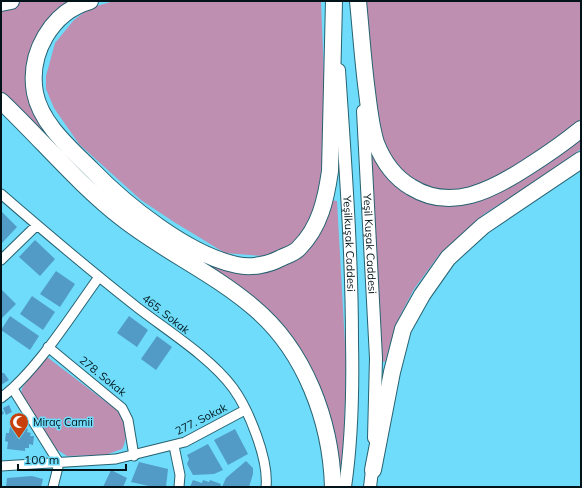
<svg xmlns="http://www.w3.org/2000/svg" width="582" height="488" font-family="Mulish,sans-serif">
  <rect width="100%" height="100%" fill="#6edcfa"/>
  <path fill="#be8fb0" d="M28 1H77L65 6 28 81 85 172 238 269 301 251 328 200 337 201 346 362 344 435 340 482 333 460 277 325 146 233 1 97V5Z
    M114 1H321L328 175 322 205 300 240 283 250 262 256 225 253 174 222 141 200 79 144 54 108 46 89V76L55 43 74 20 90 8Z
    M366 1H581V119L515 168 482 186 446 194 414 181 398 169 386 152 378 126 371 81Z
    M581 136V149L544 176 484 214 439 255 414 289 403 310 396 324 385 362 377 361 367 145 385 172 457 203Z
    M47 357 118 411C125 421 129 438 122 449L105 455 67 456 56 449 21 395 22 388 43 359Z"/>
  <path fill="#539bc7" d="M1 211 17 227 2 243 1 242Z
    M35 240 55 259 40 276 19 257Z
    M56 271 75 284 60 307 40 294Z
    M1 289 16 304 1 319Z
    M32 296 55 312 43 330 20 314Z
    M10 316 39 336 30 350 1 330Z
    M129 316 148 330 137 347 117 333Z
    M157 336 172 347 156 370 141 359Z
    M1 373H4L9 380 1 385Z
    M9 405 12 412 6 415 3 408Z
    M1 409 4 413 1 416Z
    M10 427 28 429 27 432 31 433 30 436H34L33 445 29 444V448H25V451L7 449 8 442 5 441 6 433H9Z
    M235 429 248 454 228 465 214 440Z
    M208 444 223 470 214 474 193 475 187 464 189 459 187 455Z
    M246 461 253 468V474L249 487H222L226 478Z
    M139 462 168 469 166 487H153L131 482Z
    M111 470 127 478 123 487H103Z
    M32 476 43 479 41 487H6L7 478Z
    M193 480 202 483 203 480 209 482 210 480 221 484 220 487H190Z"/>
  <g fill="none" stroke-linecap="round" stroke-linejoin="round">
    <defs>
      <path id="street" d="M1 194C46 233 91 271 138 308 168 331 211 358 233 388 249 410 269 460 266 487
        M1 260 37 225
        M48 347 122 408 128 420 134 456
        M13 389 59 463 53 487
        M1 398C37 371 72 314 99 277
        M174 446 180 475 179 487
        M1 466 116 459 185 442 245 410"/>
      <g id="secondary">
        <path id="s1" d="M339 70C345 161 352 251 352 342 353 391 352 439 345 487"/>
        <path id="s2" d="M363 111 376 358 374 438"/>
        <path d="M370 487 373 462"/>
      </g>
      <path id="highway" d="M90 1C51 12 28 54 35 93 41 124 71 149 92 170 126 205 188 255 237 265 251 268 268 265 281 258 287 255 295 253 299 248 320 227 326 199 330 171L334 1
        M358 1C361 31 363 62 367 92 369 109 371 127 376 143 383 161 394 177 411 187 451 212 492 190 526 168 545 156 564 143 581 129
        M1 3 11 1
        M1 101C42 140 78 184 123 219 164 251 213 273 253 307 305 350 331 421 333 487
        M373 470 392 372 403 329 422 295 448 258 483 226 581 160"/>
    </defs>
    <use href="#street" stroke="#276271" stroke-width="11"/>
    <use href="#secondary" stroke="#276271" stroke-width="14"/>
    <use href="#highway" stroke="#276271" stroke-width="18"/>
    <use href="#street" stroke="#fff" stroke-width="9"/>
    <use href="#secondary" stroke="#fff" stroke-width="12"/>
    <use href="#highway" stroke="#fff" stroke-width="16"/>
  </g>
  <defs>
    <symbol id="mosque-pin" viewBox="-11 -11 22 30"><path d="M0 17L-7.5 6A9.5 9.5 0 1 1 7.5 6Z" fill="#c8400b" stroke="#6edcfa"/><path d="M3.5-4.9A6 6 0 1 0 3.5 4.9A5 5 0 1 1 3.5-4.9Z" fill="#fff"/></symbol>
  </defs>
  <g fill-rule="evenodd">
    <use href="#mosque-pin" x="8" y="411" width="22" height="30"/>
  </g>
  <g text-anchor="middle" stroke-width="3" stroke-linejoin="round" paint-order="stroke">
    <g font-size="11" fill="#001319" stroke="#6edcfa">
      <text dy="4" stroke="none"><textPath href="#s1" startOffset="174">Yeşilkuşak Caddesi</textPath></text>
      <text dy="4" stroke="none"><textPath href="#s2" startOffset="133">Yeşil Kuşak Caddesi</textPath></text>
      <text transform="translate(166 314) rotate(38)" y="4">465. Sokak</text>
      <text transform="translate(103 376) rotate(39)" y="4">278. Sokak</text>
      <text transform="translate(201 419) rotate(-27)" y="4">277. Sokak</text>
    </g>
    <g font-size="11" fill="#001319" stroke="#6edcfa" text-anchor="start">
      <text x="33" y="426">Miraç Camii</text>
    </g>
  </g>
  <rect width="582" height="488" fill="none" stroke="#001319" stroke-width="4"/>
  <path d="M18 464v6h108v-6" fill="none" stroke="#001319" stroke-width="2"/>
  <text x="24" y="464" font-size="12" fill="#001319" stroke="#6edcfa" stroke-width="3" paint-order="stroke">100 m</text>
</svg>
